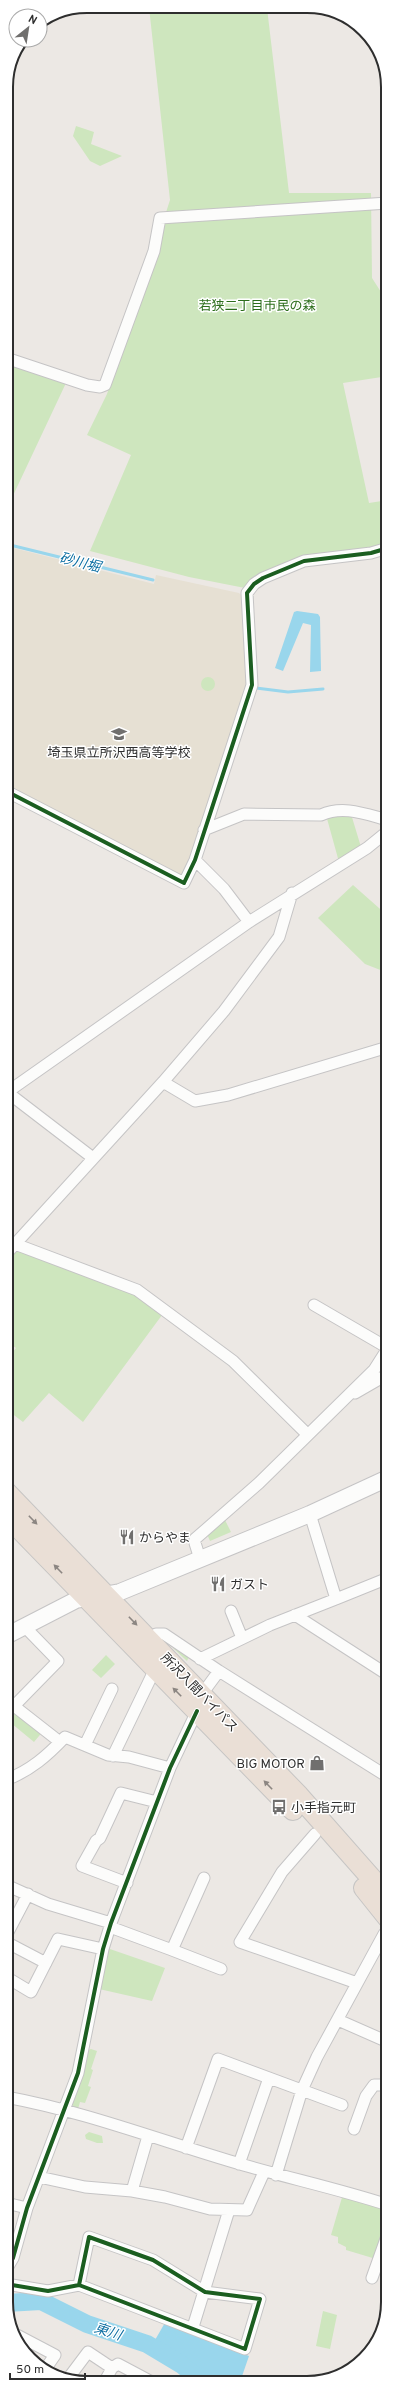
<svg xmlns="http://www.w3.org/2000/svg" width="394" height="2389" font-family="Overpass,'Noto Sans JP',sans-serif">
  <rect width="100%" height="100%" fill="#ece8e4"/>
  <path fill="#e6e0d3" d="M6 546 154 584 156 575 239 593 243 597 248 680 201 832 181 879 6 788Z"/>
  <path fill="#cee6be" d="M149 7 267 8 289 193H371L372 278 388 303V376L343 383 369 503 388 500V543L371 550 310 555 260 573 245 588 189 577 90 551 131 455 87 435 107 394 170 200Z
    M76 126 94 132 91 144 122 156 100 166 90 161 73 136Z
    M6 362 66 383 10 502 6 498Z
    M201 684a7 7 0 1 1 14 0a7 7 0 1 1-14 0Z
    M351 814 361 847 339 862 326 815Z
    M353 885 388 916V973L365 964 318 918Z
    M16 1247 137 1290 165 1311 83 1422 49 1393 23 1422 6 1409V1360L16 1348 6 1341V1258Z
    M225 1520 231 1532 210 1541 207 1534Z
    M174 1646 189 1657 187 1661 173 1648Z
    M106 1655 115 1664 101 1678 92 1670Z
    M15 1705 44 1730 34 1742 11 1723 9 1726 6 1723V1715Z
    M107 1948 165 1968 152 2001 99 1989Z
    M91 2049 97 2051 91 2069 93 2070 88 2086 91 2087 85 2103 80 2102 78 2109 74 2108 71 2102 88 2050Z
    M89 2132 102 2136 103 2143H97L86 2139 85 2135Z
    M343 2194 388 2208V2224L376 2259 346 2250V2247L338 2243V2237L331 2235Z
    M323 2311 337 2315 330 2349 316 2346Z"/>
  <path fill="#99d6ec" d="M297 611 318 614 320 617 321 671 310 672 311 625 303 623 283 671 275 668 294 612Z
    M166 2321 249 2356 240 2382H215L155 2340Z"/>
  <g fill="none" stroke-linecap="round" stroke-linejoin="round">
    <path stroke="#99d6ec" stroke-width="3" d="M6 544 153 580
      M256 688 288 692 323 689"/>
    <path stroke="#99d6ec" stroke-width="18" d="M6 2303 41 2301 87 2324 147 2344 182 2365 203 2382"/>
    <defs>
      <path id="street" d="M6 358 87 385 100 387 105 385 154 251 160 218 388 203
        M6 791 184 883 195 860 252 685 247 593 254 584 263 578 304 561 371 553 388 548
        M204 830 244 814 321 815C343 805 365 814 388 820
        M195 860 224 889 249 922
        M163 1082 195 1101 228 1095 388 1047
        M7 1092 93 1158
        M6 1093 249 922 367 848 388 831
        M15 1244 137 1290 233 1361 307 1434
        M6 1254 163 1082 224 1011 279 937 292 893
        M314 1305 388 1348
        M355 1393 388 1374
        M200 1559 195 1543V1539L259 1483 374 1370 388 1348
        M336 1599 388 1578
        M231 1611 242 1638
        M295 1615 388 1675
        M24 1626 58 1661 14 1706 60 1742
        M156 1634H164L219 1671 388 1777
        M200 1659 270 1625 336 1599 310 1514
        M202 1694 219 1671
        M85 1745 112 1689
        M113 1756 155 1669
        M6 1780C31 1770 47 1756 65 1737L108 1755 129 1757 170 1768
        M315 1834 282 1872 240 1942 357 1983
        M204 1878 172 1950 221 1969
        M127 1883 82 1866 96 1841 100 1838 121 1793 157 1802
        M6 1885 48 1904 111 1923
        M110 1927 172 1950
        M6 1936 28 1894
        M6 1942 46 1963
        M6 1977 31 1992 58 1939 103 1949
        M338 2020 388 2042
        M6 2097C82 2111 156 2139 230 2161 283 2177 336 2188 388 2205
        M354 2129 366 2096 374 2085H388
        M186 2148 218 2059 342 2105
        M239 2164 269 2078
        M276 2175 302 2090 317 2057 384 1934 388 1931
        M39 2177 85 2187 132 2191 165 2197 210 2209 247 2210 264 2172
        M132 2191 148 2136
        M6 2203 27 2208
        M6 2270 13 2258 27 2208 78 2073 103 1949 111 1923 170 1768 197 1711
        M372 2278 388 2233
        M6 2284 48 2291 79 2285 245 2349 260 2299 205 2292 153 2260 89 2237 79 2285
        M193 2327 229 2210
        M17 2335 55 2355 46 2368
        M67 2380 88 2352 112 2368 118 2364 150 2381
        M105 2381 112 2368"/>
      <path id="secondary" d="M6 1636 76 1600 120 1592 310 1514 388 1478"/>
      <path id="highway" d="M6 1492 299 1796 388 1897
        M6 1515 293 1810
        M364 1888 388 1918"/>
    </defs>
    <use href="#street" stroke="#c5c4c5" stroke-width="13"/>
    <use href="#secondary" stroke="#c5c4c5" stroke-width="18"/>
    <use href="#highway" stroke="#c6c5c4" stroke-width="22"/>
    <use href="#street" stroke="#fcfcfb" stroke-width="11"/>
    <use href="#secondary" stroke="#fcfcfb" stroke-width="16"/>
    <use href="#highway" stroke="#eadfd6" stroke-width="20"/>
    <defs>
      <path id="cycleway" d="M6 791 184 883 195 860 252 685 247 593 254 584 263 578 304 561 371 553 388 548
        M6 2270 13 2258 27 2208 78 2073 103 1949 111 1923 170 1768 197 1711
        M6 2284 48 2291 79 2285 245 2349 260 2299 205 2292 153 2260 89 2237 79 2285"/>
    </defs>
    <use href="#cycleway" stroke="#fff" stroke-width="6"/>
    <use href="#cycleway" stroke="#1b5e20" stroke-width="4"/>
  </g>
  <defs><path id="oneway-solid" d="M-6-.8H1V-3.2L6.5 0L1 3.2V.8H-6Z"/></defs>
  <g fill="#8c8682">
    <use href="#oneway-solid" transform="translate(33 1520) rotate(46)"/>
    <use href="#oneway-solid" transform="translate(58 1569) rotate(-134)"/>
    <use href="#oneway-solid" transform="translate(133 1621) rotate(46)"/>
    <use href="#oneway-solid" transform="translate(177 1692) rotate(-135)"/>
    <use href="#oneway-solid" transform="translate(268 1785) rotate(-134)"/>
  </g>
  <defs>
    <symbol id="school-bare" viewBox="-9 -9 18 18"><path d="M0-5L7-2L0 1L-7-2ZM-4 1L0 2.5L4 1V4Q0 6-4 4Z" fill="#706f6e" stroke="#fff" stroke-width="2.5" paint-order="stroke"/></symbol>
    <symbol id="restaurant-bare" viewBox="-9 -9 18 18"><path d="M-5-6h1v4h1v-4h1v4h1v-4h1v5L-1.5 .5V6h-2V.5L-5-1ZM5-6V6H3V1.5H1.5Q1.5-4 5-6Z" fill="#706f6e" stroke="#fff" stroke-width="2.5" paint-order="stroke"/></symbol>
    <symbol id="shop-bare" viewBox="-9 -9 18 18"><path d="M-5-2.5h2.3a2.7 3.5 0 0 1 5.4 0H5L5.5 6h-11ZM-1.5-2.5h3a1.5 2.3 0 0 0-3 0Z" fill="#706f6e" stroke="#fff" stroke-width="2.5" paint-order="stroke"/></symbol>
    <symbol id="bus-bare" viewBox="-9 -9 18 18"><path d="M-5-6H5V4H4V6H2V4H-2V6H-4V4H-5ZM-3.5-4V0h7V-4ZM-3.5 1.2v1.5H-2V1.2ZM2 1.2v1.5H3.5V1.2Z" fill="#706f6e" stroke="#fff" stroke-width="2.5" paint-order="stroke"/></symbol>
  </defs>
  <g fill-rule="evenodd">
    <use href="#school-bare" x="108" y="723" width="22" height="22"/>
    <use href="#restaurant-bare" x="116" y="1526" width="22" height="22"/>
    <use href="#restaurant-bare" x="207" y="1573" width="22" height="22"/>
    <use href="#shop-bare" x="306" y="1752" width="22" height="22"/>
    <use href="#bus-bare" x="268" y="1796" width="22" height="22"/>
  </g>
  <g text-anchor="middle" stroke-width="3" stroke-linejoin="round" paint-order="stroke">
    <g font-size="13" fill="#2c6e1b" stroke="#fff">
      <text x="257" y="310">若狭二丁目市民の森</text>
    </g>
    <g font-size="13" fill="#2e2e2e" stroke="#fff" text-anchor="start">
      <text x="119" y="757" text-anchor="middle">埼玉県立所沢西高等学校</text>
      <text x="139" y="1542">からやま</text>
      <text x="230" y="1589">ガスト</text>
      <text x="305" y="1768" text-anchor="end">BIG MOTOR</text>
      <text x="291" y="1812">小手指元町</text>
    </g>
    <g font-size="13" fill="#2e2e2e" stroke="#fff">
      <text transform="translate(200 1692) rotate(46)" y="5">所沢入間バイパス</text>
    </g>
    <g font-size="14" font-style="italic" fill="#0d6fa3" stroke="#fff">
      <text transform="translate(80 562) rotate(14)" y="5">砂川堀</text>
      <text transform="translate(108 2331) rotate(18)" y="5">東川</text>
    </g>
  </g>
  <path d="M0 0H394V2389H0ZM87 13H307A74 74 0 0 1 381 87V2302A74 74 0 0 1 307 2376H87A74 74 0 0 1 13 2302V87A74 74 0 0 1 87 13Z" fill="#fff" fill-rule="evenodd"/>
  <path fill="none" stroke="#2e2e2e" stroke-width="2" d="M87 13H307A74 74 0 0 1 381 87V2302A74 74 0 0 1 307 2376H87A74 74 0 0 1 13 2302V87A74 74 0 0 1 87 13Z"/>
  <g transform="translate(28 28) rotate(30)"><circle r="19" fill="#ffffff" stroke="#ababab"/>
  <path d="M0-3L7 15L0 10L-7 15Z" fill="#706f6e"/>
  <text y="-6" font-size="11" font-weight="bold" text-anchor="middle" fill="#2e2e2e">N</text>
  </g>
  <path d="M10 2373v6h75v-6" fill="none" stroke="#2e2e2e" stroke-width="2"/>
  <text x="16" y="2373" font-size="12" fill="#2e2e2e" stroke="#ffffff" stroke-width="3" paint-order="stroke">50 m</text>
</svg>
